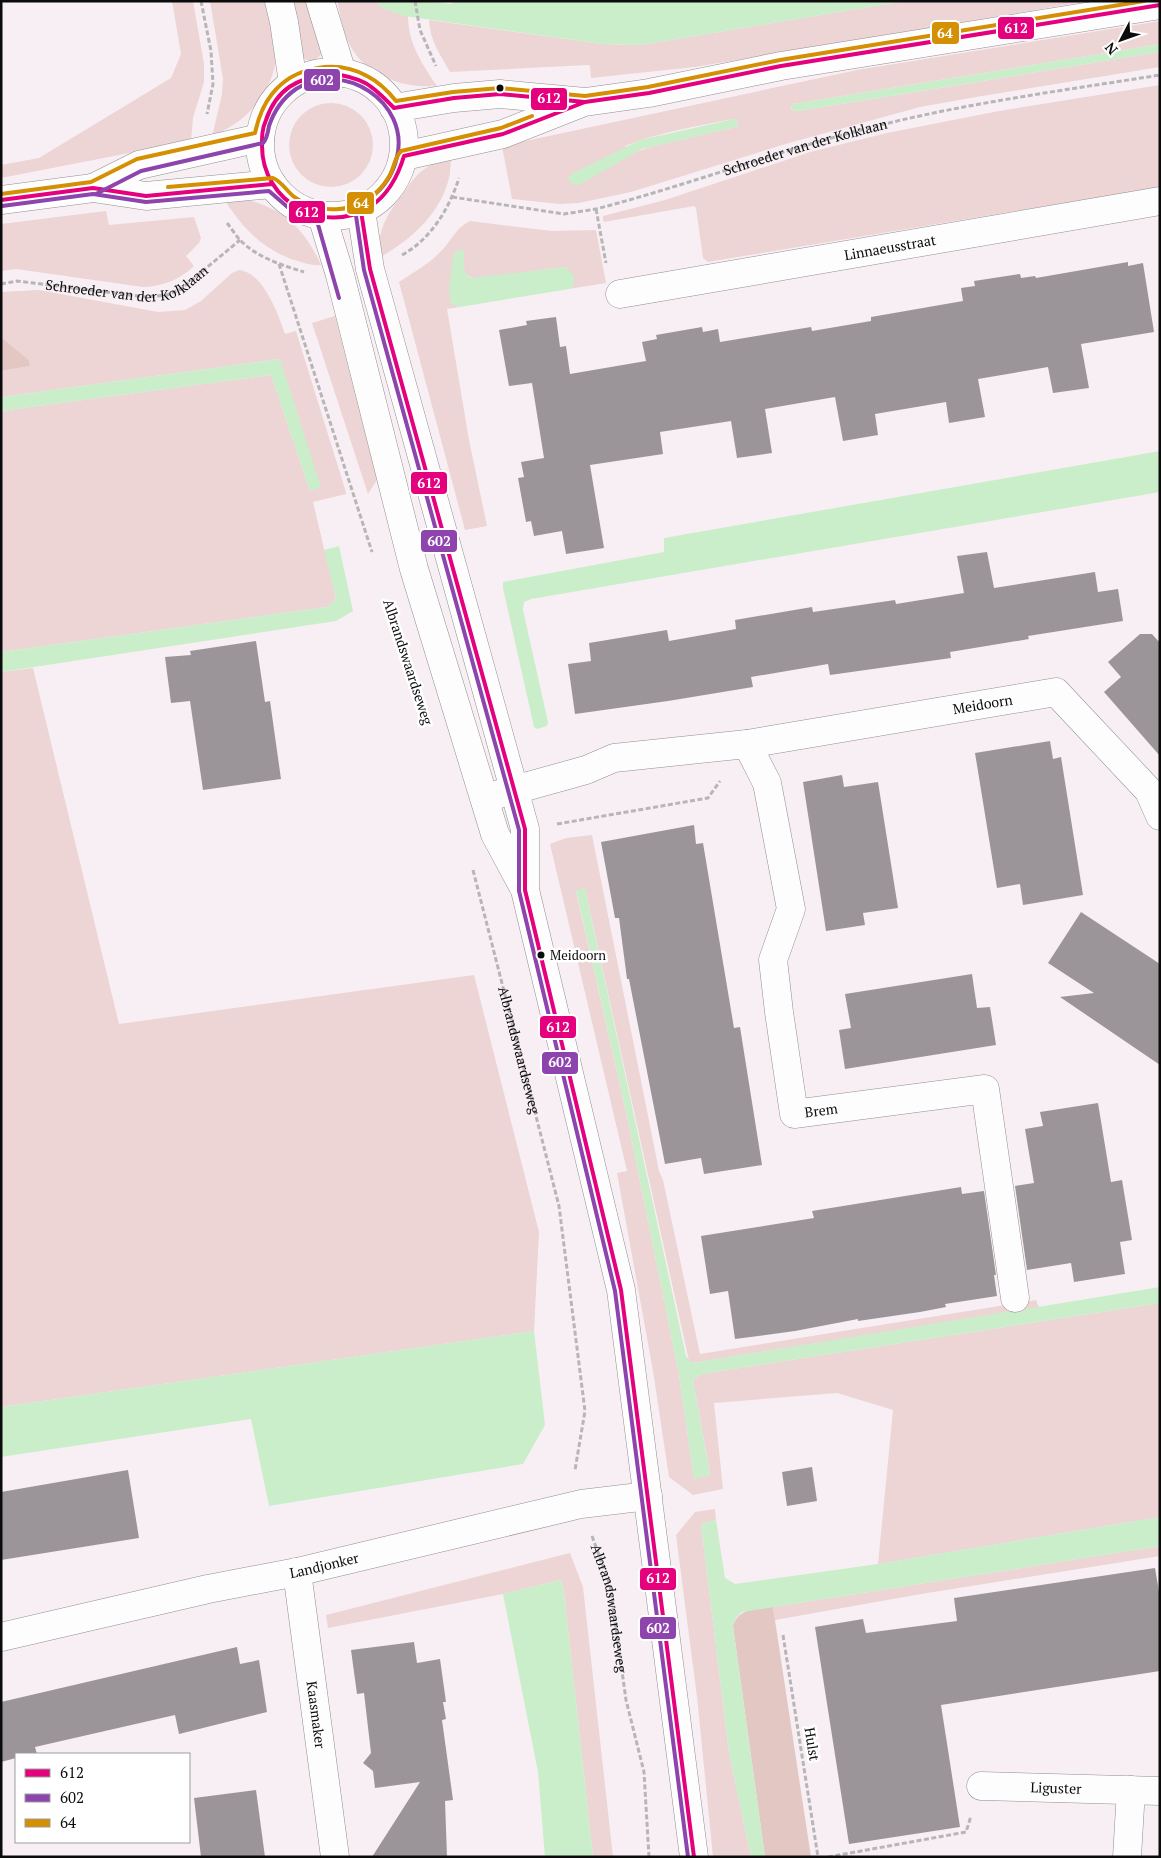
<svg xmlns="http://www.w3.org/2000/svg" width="1161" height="1858" font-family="'PT Serif',serif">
  <rect width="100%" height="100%" fill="#f8eff4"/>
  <path fill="#ecd5d4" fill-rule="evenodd" d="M172 1H193L204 64V82L193 118 191 141 1 178V165L39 158 171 78 181 54Z
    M210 1H266C270 18 277 37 276 55 276 77 261 102 245 116 235 125 223 131 212 137L222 94 223 79Z
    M288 1H311L322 52C318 61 308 64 301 56Z
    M337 1H374L385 9 408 16C408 43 422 64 437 86 401 89 361 74 347 39 342 27 340 13 337 1Z
    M905 1H1089L695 67 591 78 590 66 588 65 450 72C440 54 430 41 429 20L602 44 640 45Z
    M1160 21V44L793 104 791 107 792 110 799 111 1160 52V67L982 96 920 107 789 143 631 192 579 203 560 204 512 199 502 146 857 70ZM734 119 737 120 738 125 736 127 653 146 636 152 625 146C660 132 697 126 734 119Z
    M1160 85V187L708 262 703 258 696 208 694 206 604 222 603 220V216L665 200 810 152 887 133 999 111Z
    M289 145a42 42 0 1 1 84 0a42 42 0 1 1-84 0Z
    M450 157C452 162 450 167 450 173 444 210 412 240 380 257 376 230 389 211 405 191 411 182 417 174 426 168 433 163 442 160 450 157Z
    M239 198C281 206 304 227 321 265 311 266 301 262 291 259 260 247 241 226 224 199Z
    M106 211 109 225 194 217 201 238 199 243 186 256 194 266C179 280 164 286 143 287L16 269 1 271V224Z
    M470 221 552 231 596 230 606 283 569 289 573 286 566 267 474 279C461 274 463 264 464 252L455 306 460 307 447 309 469 440 487 526 465 530 399 282C414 272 431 263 443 249 452 239 457 227 470 221Z
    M239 270C263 272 278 314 285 334L296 331 345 489 346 494 313 502 336 599 327 607 1 652V411L271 375 310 491 279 359 1 397V371L30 366 29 360 1 337V292L39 290 158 312 185 310 201 301 232 273Z
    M335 316 377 480 368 494 312 323Z
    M33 668 119 1024 474 975 539 1232 534 1331 1 1407V672Z
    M592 835 659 1171 663 1180 700 1354 1036 1300 1039 1308 692 1363 689 1361 585 889 576 891 626 1112 679 1375 694 1479 710 1474 693 1380 701 1374 1160 1303V1517L878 1564 893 1410 837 1393 714 1403 723 1489 693 1495 669 1477 653 1371 617 1173 627 1171 550 844 566 838Z
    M715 1509 716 1520 701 1524 729 1753 751 1857H713L697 1697 676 1535 695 1512Z
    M1160 1546V1556L921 1594 775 1620 773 1607Z
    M570 1553 583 1587 613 1857H593L564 1593 561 1580 503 1594 328 1628 326 1615Z"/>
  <path fill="#e3c7c2" d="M1 337 29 360 30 366 1 371Z
    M773 1607 811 1857H765L733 1626C739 1607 756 1610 773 1607Z"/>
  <path fill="#caeeca" d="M374 1H427L450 4 457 1H905L640 45 602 44 404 16 385 9Z
    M1160 44V52L799 111 792 110 791 106 793 104Z
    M734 119 737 120 738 125 736 127 642 149 577 186 569 181 568 178 571 174 640 140Z
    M463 249C466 260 460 269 470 278L566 267 574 276 573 287 569 289 460 307C457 306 454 306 452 304 446 296 452 267 453 257L456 251Z
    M280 359 321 487 310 491 271 375 1 411V397Z
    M1160 451V492L531 599 524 602 523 610 548 722 547 726 537 729 534 727 503 588V582L664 552V538Z
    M339 546 353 611 336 621 1 672V652L327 607 336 599 324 550Z
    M585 889 686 1356 692 1363 1160 1287V1303L701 1374 693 1380 710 1475 694 1479 679 1375 626 1112 576 890Z
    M534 1331 545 1425 523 1464 269 1506 251 1419 1 1457V1407Z
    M1160 1517V1546L742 1612 736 1618 733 1626 765 1857H751L729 1753 701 1524 716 1520 725 1578 735 1584 878 1564Z
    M561 1580 564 1593 593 1857H545L538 1772 503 1594Z"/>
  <path fill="#9b9599" d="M1128 262V266L1143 263 1154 332 1081 344 1089 388 1053 393 1048 367 978 379 985 417 949 423 946 402 875 414 878 435 843 441 835 397 765 409 772 453 737 458 731 421 660 432 663 454 590 465 604 548 566 554 562 531 534 536 531 521 526 522 518 478 524 477 521 462 544 458 532 383 509 386 499 330 527 325 526 321 556 317 560 347 566 346 570 374 646 361 642 342 657 339 656 335 702 327 703 332 718 329 720 342 811 327 812 331 871 321V317L963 301 961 288 975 286 974 281 1020 274 1021 278 1035 276 1036 278Z
    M987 552 994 588 1095 572 1098 592 1118 589 1123 621 1028 636 1029 639 950 652 951 658 830 675 828 664 751 677 753 687 668 701 575 714 568 664 591 661 589 643 667 630 669 641 736 629 735 620 812 607 813 612 895 600 896 604 964 593 957 556Z
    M1140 634H1152L1160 643V756L1104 692 1121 677 1108 662Z
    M256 641 265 702 270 701 281 779 203 790 190 701 171 703 165 657 191 655 190 651Z
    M1050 741 1053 759 1061 757 1083 895 1023 905 1020 884 997 888 975 753Z
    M842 775 844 787 878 782 898 908 863 913 865 925 826 931 803 782Z
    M694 825 696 844 703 843 734 1028 740 1027 762 1165 704 1174 701 1158 665 1164 629 979H627L619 918H615L601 842Z
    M1081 912 1160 964V1065L1060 997 1094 993 1048 963Z
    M972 974 977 1008 990 1007 996 1045 845 1069 839 1030 851 1028 845 994Z
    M1098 1103 1111 1182 1122 1180 1132 1240 1120 1242 1125 1274 1074 1282 1071 1263 1027 1270 1015 1186 1034 1183 1025 1129 1043 1126 1040 1112Z
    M961 1187 962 1194 984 1191 996 1275H994L997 1296 945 1304 946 1307 920 1312 858 1321V1319L795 1331 735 1339 728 1291 710 1294 701 1236 814 1218 812 1211Z
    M812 1467 817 1501 787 1506 782 1472Z
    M128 1470 139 1538 1 1560V1492Z
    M1155 1568 1160 1598V1671L941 1705 960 1827 849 1844 815 1627 863 1619 866 1633 957 1621 954 1598Z
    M414 1642 417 1663 440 1659 446 1702H443L446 1719 442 1720 453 1800 445 1801 447 1857H372L420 1782 375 1788 373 1771 363 1763 371 1753 364 1693 357 1694 351 1650Z
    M237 1647 240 1664 259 1660 267 1712 179 1734 175 1715 35 1747 37 1754H16V1758L1 1762V1702Z
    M256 1790 265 1857H201L194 1798Z"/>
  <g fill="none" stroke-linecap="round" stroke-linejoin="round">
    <defs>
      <g id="minor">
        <path d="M279 1 284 22 293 83"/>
        <path d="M320 1 342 73"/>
        <circle cx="332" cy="144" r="72"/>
        <path d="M394 108 454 98 500 94 585 102 649 93 781 66 1160 5"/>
        <path d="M404 156 503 134 579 104"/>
        <path d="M93 188 139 165 260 138"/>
        <path d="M1 200 93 188 146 196 272 184"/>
        <path d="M361 211 370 269 525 829V890L621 1290 694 1857"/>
        <path d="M322 216 340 275 414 569 495 834 523 886"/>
        <path id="s5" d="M620 294 1160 201"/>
        <path id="s6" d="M747 744 767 783 791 909 773 960 779 1012 794 1114 985 1089 1015 1298"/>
        <path id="s7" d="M485 798 586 770 614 758 747 744 1056 692 1149 791 1160 816"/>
        <path id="s8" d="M297 1572 335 1857"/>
        <path id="s9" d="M1 1637 208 1589 297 1572 581 1504 648 1496"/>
        <path id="s10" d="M981 1786 1160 1791"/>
        <path d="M1127 1857 1131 1790"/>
      </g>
    </defs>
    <use href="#minor" stroke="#928e90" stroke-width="29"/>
    <g stroke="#b7b5b6" stroke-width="3" stroke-dasharray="5 2.5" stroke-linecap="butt">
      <path d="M201 1 211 51 213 84 207 114"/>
      <path d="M415 1 420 30 436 66"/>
      <path id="s1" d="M452 197 564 214 596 209C685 186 772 153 861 130 959 104 1060 91 1160 75"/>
      <path d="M596 209 606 263"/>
      <path d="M227 223C231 228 235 234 239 239 256 257 281 265 304 272"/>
      <path d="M402 255C431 239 449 209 459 178"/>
      <path d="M279 264 372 552"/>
      <path id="s2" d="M1 284 17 281 146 297 167 295 181 289 240 240"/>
      <path d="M557 824 708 798 720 781"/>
      <path id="s3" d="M473 870 559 1206 585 1411 575 1470"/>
      <path id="s4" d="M592 1536 610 1585 626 1700 644 1772 649 1857"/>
      <path d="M783 1635 818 1857"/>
      <path d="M828 1857 966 1832 971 1816"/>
    </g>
    <use href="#minor" stroke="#fefdfd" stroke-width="28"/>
    <defs>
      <path id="bus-1" d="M329 73C363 78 370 83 394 108L454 98 500 94 585 102 503 134 404 156C398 176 389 194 371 206 324 237 262 202 262 146 262 136 262 129 266 120 277 88 297 79 329 73Z
        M585 102 649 93 781 66 1160 5
        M1 200 93 188 146 196 272 184
        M361 211 370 269 525 829V890L621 1290 694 1857"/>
      <path id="bus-2" d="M96 194 141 171 263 143C267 139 268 132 269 126 274 111 283 98 296 89 343 59 410 102 397 157 393 174 384 188 370 198 365 202 358 204 355 209L364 270 519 830V891L615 1291 688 1857
        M2 206 93 194 146 202 269 191 291 210 317 221 339 298"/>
      <path id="bus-3" d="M168 187 273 178C281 181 286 190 293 196 318 215 356 214 378 191 382 187 387 180 390 175 394 167 395 157 401 151L501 128 532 116
        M1 194 91 182 137 159 255 133C258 119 263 105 272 94 294 66 337 59 367 76 379 82 388 91 396 101L453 92 500 88 585 96 648 87 780 60 1144 1"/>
    </defs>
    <use href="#bus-1" stroke="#fff" stroke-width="8"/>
    <use href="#bus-2" stroke="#fff" stroke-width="8"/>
    <use href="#bus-3" stroke="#fff" stroke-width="8"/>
    <use href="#bus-1" stroke="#e5007d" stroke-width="4"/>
    <use href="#bus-2" stroke="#8e44ad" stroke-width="4"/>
    <use href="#bus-3" stroke="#d48f02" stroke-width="4"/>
  </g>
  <g fill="#0b0b0b" stroke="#fff" stroke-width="2">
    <circle cx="500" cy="88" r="4.5"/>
    <circle cx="541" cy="955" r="4.5"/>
  </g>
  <g text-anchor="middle" stroke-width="5" stroke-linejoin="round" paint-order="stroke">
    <g font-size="13" fill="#0b0b0b" stroke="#fff" text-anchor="start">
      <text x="550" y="960">Meidoorn</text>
    </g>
    <g font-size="14" fill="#0b0b0b" stroke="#fff">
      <text dy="5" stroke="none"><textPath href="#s1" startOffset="364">Schroeder van der Kolklaan</textPath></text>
      <text dy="5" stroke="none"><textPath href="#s5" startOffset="274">Linnaeusstraat</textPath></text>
      <text dy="5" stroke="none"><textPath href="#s2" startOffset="130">Schroeder van der Kolklaan</textPath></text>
      <text transform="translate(408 662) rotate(72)" y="5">Albrandswaardseweg</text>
      <text dy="5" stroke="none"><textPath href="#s7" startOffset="508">Meidoorn</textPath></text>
      <text dy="5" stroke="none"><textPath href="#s3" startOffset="186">Albrandswaardseweg</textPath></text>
      <text dy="5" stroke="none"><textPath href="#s6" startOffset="409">Brem</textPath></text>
      <text dy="5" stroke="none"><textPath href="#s9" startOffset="331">Landjonker</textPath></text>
      <text dy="5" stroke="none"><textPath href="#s4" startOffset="75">Albrandswaardseweg</textPath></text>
      <text dy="5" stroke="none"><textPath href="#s8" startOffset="144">Kaasmaker</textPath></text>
      <text transform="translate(812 1744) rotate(81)" y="5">Hulst</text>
      <text dy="5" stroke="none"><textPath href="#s10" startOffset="75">Liguster</textPath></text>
    </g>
  </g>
  <g stroke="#fff" stroke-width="2">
    <rect x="997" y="16" width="38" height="24" rx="5" fill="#e5007d"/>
    <rect x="931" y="21" width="29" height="24" rx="5" fill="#d48f02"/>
    <rect x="303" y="68" width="38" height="24" rx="5" fill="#8e44ad"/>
    <rect x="530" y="87" width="38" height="24" rx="5" fill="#e5007d"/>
    <rect x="346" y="191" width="29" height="24" rx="5" fill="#d48f02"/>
    <rect x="288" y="200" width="38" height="24" rx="5" fill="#e5007d"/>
    <rect x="410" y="471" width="38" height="24" rx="5" fill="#e5007d"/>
    <rect x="420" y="529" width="38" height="24" rx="5" fill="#8e44ad"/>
    <rect x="539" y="1015" width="38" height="24" rx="5" fill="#e5007d"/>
    <rect x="541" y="1051" width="38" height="24" rx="5" fill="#8e44ad"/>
    <rect x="639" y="1567" width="38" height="24" rx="5" fill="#e5007d"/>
    <rect x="639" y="1616" width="38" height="24" rx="5" fill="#8e44ad"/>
  </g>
  <g font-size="14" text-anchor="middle" font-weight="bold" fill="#fff">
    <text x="1016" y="33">612</text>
    <text x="945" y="38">64</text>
    <text x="322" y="85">602</text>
    <text x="549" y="103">612</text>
    <text x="361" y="208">64</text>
    <text x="307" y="217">612</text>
    <text x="429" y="488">612</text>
    <text x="439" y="546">602</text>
    <text x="558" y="1032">612</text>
    <text x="560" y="1067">602</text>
    <text x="658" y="1583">612</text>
    <text x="658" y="1633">602</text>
  </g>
  <rect width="1161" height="1858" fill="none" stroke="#0b0b0b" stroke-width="5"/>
  <rect x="15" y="1753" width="175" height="90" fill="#ffffff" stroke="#9d9d9d"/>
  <rect x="25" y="1769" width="25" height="8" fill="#e5007d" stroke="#9d9d9d"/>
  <text x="60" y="1778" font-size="15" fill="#0b0b0b">612</text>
  <rect x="25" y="1794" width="25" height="8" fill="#8e44ad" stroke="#9d9d9d"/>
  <text x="60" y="1803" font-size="15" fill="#0b0b0b">602</text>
  <rect x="25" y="1819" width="25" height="8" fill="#d48f02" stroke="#9d9d9d"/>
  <text x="60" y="1828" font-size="15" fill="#0b0b0b">64</text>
  <g transform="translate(1121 40) rotate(229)" stroke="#ffffff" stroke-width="4" paint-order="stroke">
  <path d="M0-4L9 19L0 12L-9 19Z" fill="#0b0b0b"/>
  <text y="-8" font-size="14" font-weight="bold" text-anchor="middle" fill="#0b0b0b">N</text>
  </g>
</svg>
